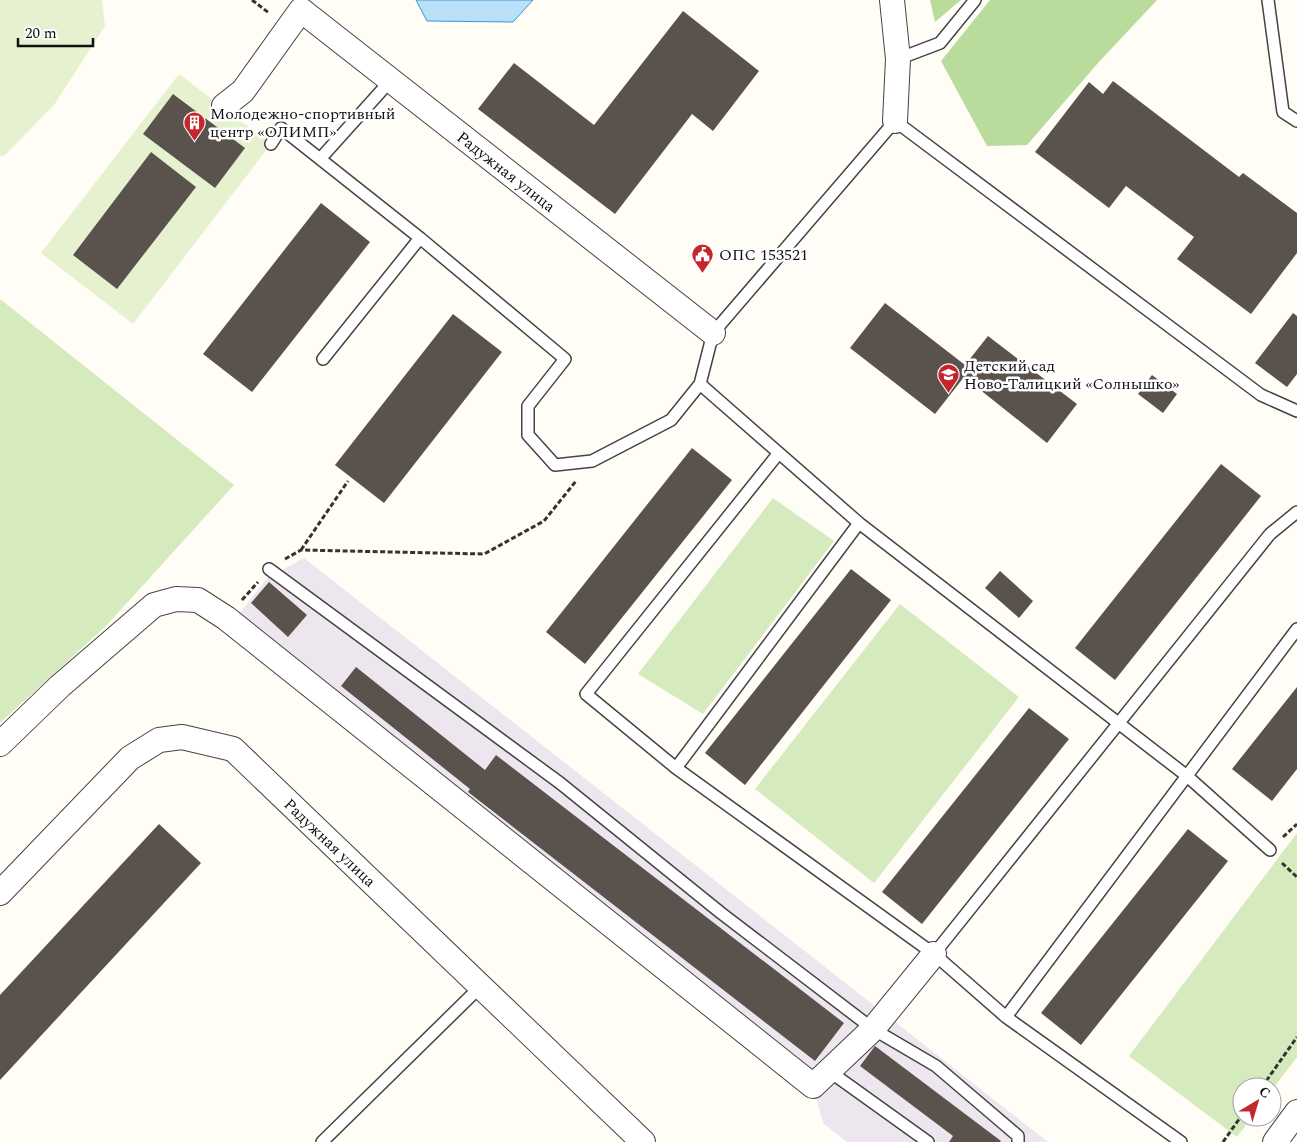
<svg xmlns="http://www.w3.org/2000/svg" width="1297" height="1142" font-family="Spectral,serif">
  <rect width="100%" height="100%" fill="#fffdf5"/>
  <path fill="#eee6ef" d="M304 558 1048 1142H847L823 1123 813 1086 237 617 267 578Z"/>
  <path fill="#d5ebbd" d="M0 299 234 485 107 625 0 723Z
    M773 498 834 541 703 714 638 674Z
    M900 604 1019 697 874 883 755 789Z
    M1297 833V1057L1272 1090V1087H1242V1117H1252L1237 1137 1129 1056Z"/>
  <path fill="#b9dc9c" d="M930 0H961L935 22Z
    M990 0H1157L1098 63 1027 145 987 146 941 61Z"/>
  <path fill="#e6f2cf" d="M0 0H102L105 26 54 105 5 155 0 156Z
    M179 74 271 144 133 324 41 253Z"/>
  <path fill="#b9e0f7" stroke="#3f96cf" d="M416 0H533L513 22 427 21Z"/>
  <path fill="#5a524d" d="M683 11 759 71 713 131 692 114 615 214 478 109 514 63 594 125Z
    M1113 81 1239 177 1243 173 1297 213V253L1251 314 1177 259 1194 237 1126 186 1109 208 1035 152 1089 82 1103 94Z
    M173 94 245 148 215 188 143 134Z
    M151 152 196 187 117 289 73 255Z
    M321 203 370 242 252 392 203 354Z
    M885 303 965 365 988 336 1077 404 1047 443 964 377 935 414 850 348Z
    M1293 313 1297 316V374L1287 387 1255 363Z
    M453 314 502 352 384 503 335 465Z
    M1152 375 1177 394 1163 413 1138 394Z
    M692 448 732 480 585 664 546 632Z
    M1221 464 1261 496 1115 680 1075 648Z
    M851 569 891 600 745 785 705 753Z
    M1000 571 1033 601 1019 618 985 588Z
    M269 582 307 615 288 637 251 603Z
    M356 667 485 770 496 755 844 1023 815 1061 468 792 470 789 341 686Z
    M1297 687V769L1272 801 1232 769Z
    M1029 708 1069 739 922 924 882 892Z
    M159 824 201 863 0 1080V995Z
    M1188 829 1228 861 1081 1045 1041 1013Z
    M875 1046 1001 1141 1000 1142H949L953 1136 860 1066Z"/>
  <g fill="none" stroke-linecap="round" stroke-linejoin="round">
    <defs>
      <path id="service" d="M1268 0 1283 112 1297 121
        M898 59 940 43 975 0
        M271 144 281 128 420 238 565 359 528 406V435L555 465 592 461 671 420 700 384
        M320 159 391 80
        M323 359 420 238
        M778 454 586 694 676 768 859 523
        M269 569 560 783 721 913 873 1029 936 1066 1018 1136V1142
        M676 768 934 954 1006 1017 1181 1142
        M1270 850 1187 776 859 523 700 384 713 333 895 121 1261 395 1297 411
        M934 954 1270 534 1297 512
        M1006 1017 1297 629
        M829 1071 928 1142
        M322 1142 480 987"/>
      <g id="minor">
        <path d="M892 0 898 59 895 121"/>
        <path id="s1" d="M224 106 243 91 301 10 713 333"/>
        <path d="M0 744 60 686 154 605 176 599 198 600 226 618 813 1086 873 1029 934 954"/>
        <path id="s2" d="M0 893 130 758 159 740 182 737 233 749 643 1142"/>
        <path d="M1275 1142 1297 1112"/>
      </g>
    </defs>
    <use href="#service" stroke="#444" stroke-width="14"/>
    <use href="#minor" stroke="#444" stroke-width="26"/>
    <path stroke="#333" stroke-width="3" stroke-dasharray="5 2.5" stroke-linecap="butt" d="M252 0 269 13
      M301 550 348 481
      M285 559 301 550 484 554 544 521 576 481
      M242 600 258 582
      M1283 837 1297 824
      M1282 863 1297 877
      M1262 1087 1297 1037
      M1223 1142 1242 1115"/>
    <use href="#service" stroke="#fff" stroke-width="11"/>
    <use href="#minor" stroke="#fff" stroke-width="24"/>
  </g>
  <defs>
    <symbol id="building-pin" viewBox="-11 -11 22 30"><path d="M0 17L-7.5 6A9.5 9.5 0 1 1 7.5 6Z" fill="#c4262e" stroke="#fff"/><path d="M-4-6H4V6H1V3H-1V6H-4ZM-2.5-4.3h1.7v1.8h-1.7ZM.8-4.3h1.7v1.8H.8ZM-2.5-1h1.7V.8h-1.7ZM.8-1h1.7V.8H.8Z" fill="#fff"/></symbol>
    <symbol id="civic-pin" viewBox="-11 -11 22 30"><path d="M0 17L-7.5 6A9.5 9.5 0 1 1 7.5 6Z" fill="#c4262e" stroke="#fff"/><path d="M-.6-6.5H3V-4.5H.6V-3L4-1V1h2V6H-6V1h2V-1L-.6-3ZM-1.2 2.5V6h2.4V2.5Z" fill="#fff"/></symbol>
    <symbol id="school-pin" viewBox="-11 -11 22 30"><path d="M0 17L-7.5 6A9.5 9.5 0 1 1 7.5 6Z" fill="#c4262e" stroke="#fff"/><path d="M0-5L7-2L0 1L-7-2ZM-4 1L0 2.5L4 1V4Q0 6-4 4Z" fill="#fff"/></symbol>
  </defs>
  <g fill-rule="evenodd">
    <use href="#building-pin" x="182" y="110" width="25" height="34"/>
    <use href="#civic-pin" x="690" y="242" width="25" height="34"/>
    <use href="#school-pin" x="936" y="362" width="25" height="34"/>
  </g>
  <g text-anchor="middle" stroke-width="5" stroke-linejoin="round" paint-order="stroke">
    <g font-size="16" fill="#111" stroke="#fff" text-anchor="start">
      <text x="210" y="119">Молодежно-спортивный<tspan x="210" dy="18">центр «ОЛИМП»</tspan></text>
      <text x="719" y="260">ОПС 153521</text>
      <text x="964" y="371">Детский сад<tspan x="964" dy="18">Ново-Талицкий «Солнышко»</tspan></text>
    </g>
    <g font-size="16" fill="#111" stroke="#fff">
      <text dy="6" stroke="none"><textPath href="#s1" startOffset="385">Радужная улица</textPath></text>
      <text dy="6" stroke="none"><textPath href="#s2" startOffset="432">Радужная улица</textPath></text>
    </g>
  </g>
  <g transform="translate(1257 1102) rotate(38)"><circle r="24" fill="#ffffff" stroke="#a0a0a0"/>
  <path d="M0-4L9 19L0 12L-9 19Z" fill="#c4262e"/>
  <text y="-8" font-size="14" font-weight="bold" text-anchor="middle" fill="#111111">С</text>
  </g>
  <path d="M18 38v8h75v-8" fill="none" stroke="#111111" stroke-width="2.5"/>
  <text x="25" y="38" font-size="15" fill="#111111" stroke="#ffffff" stroke-width="4" paint-order="stroke">20 m</text>
</svg>
